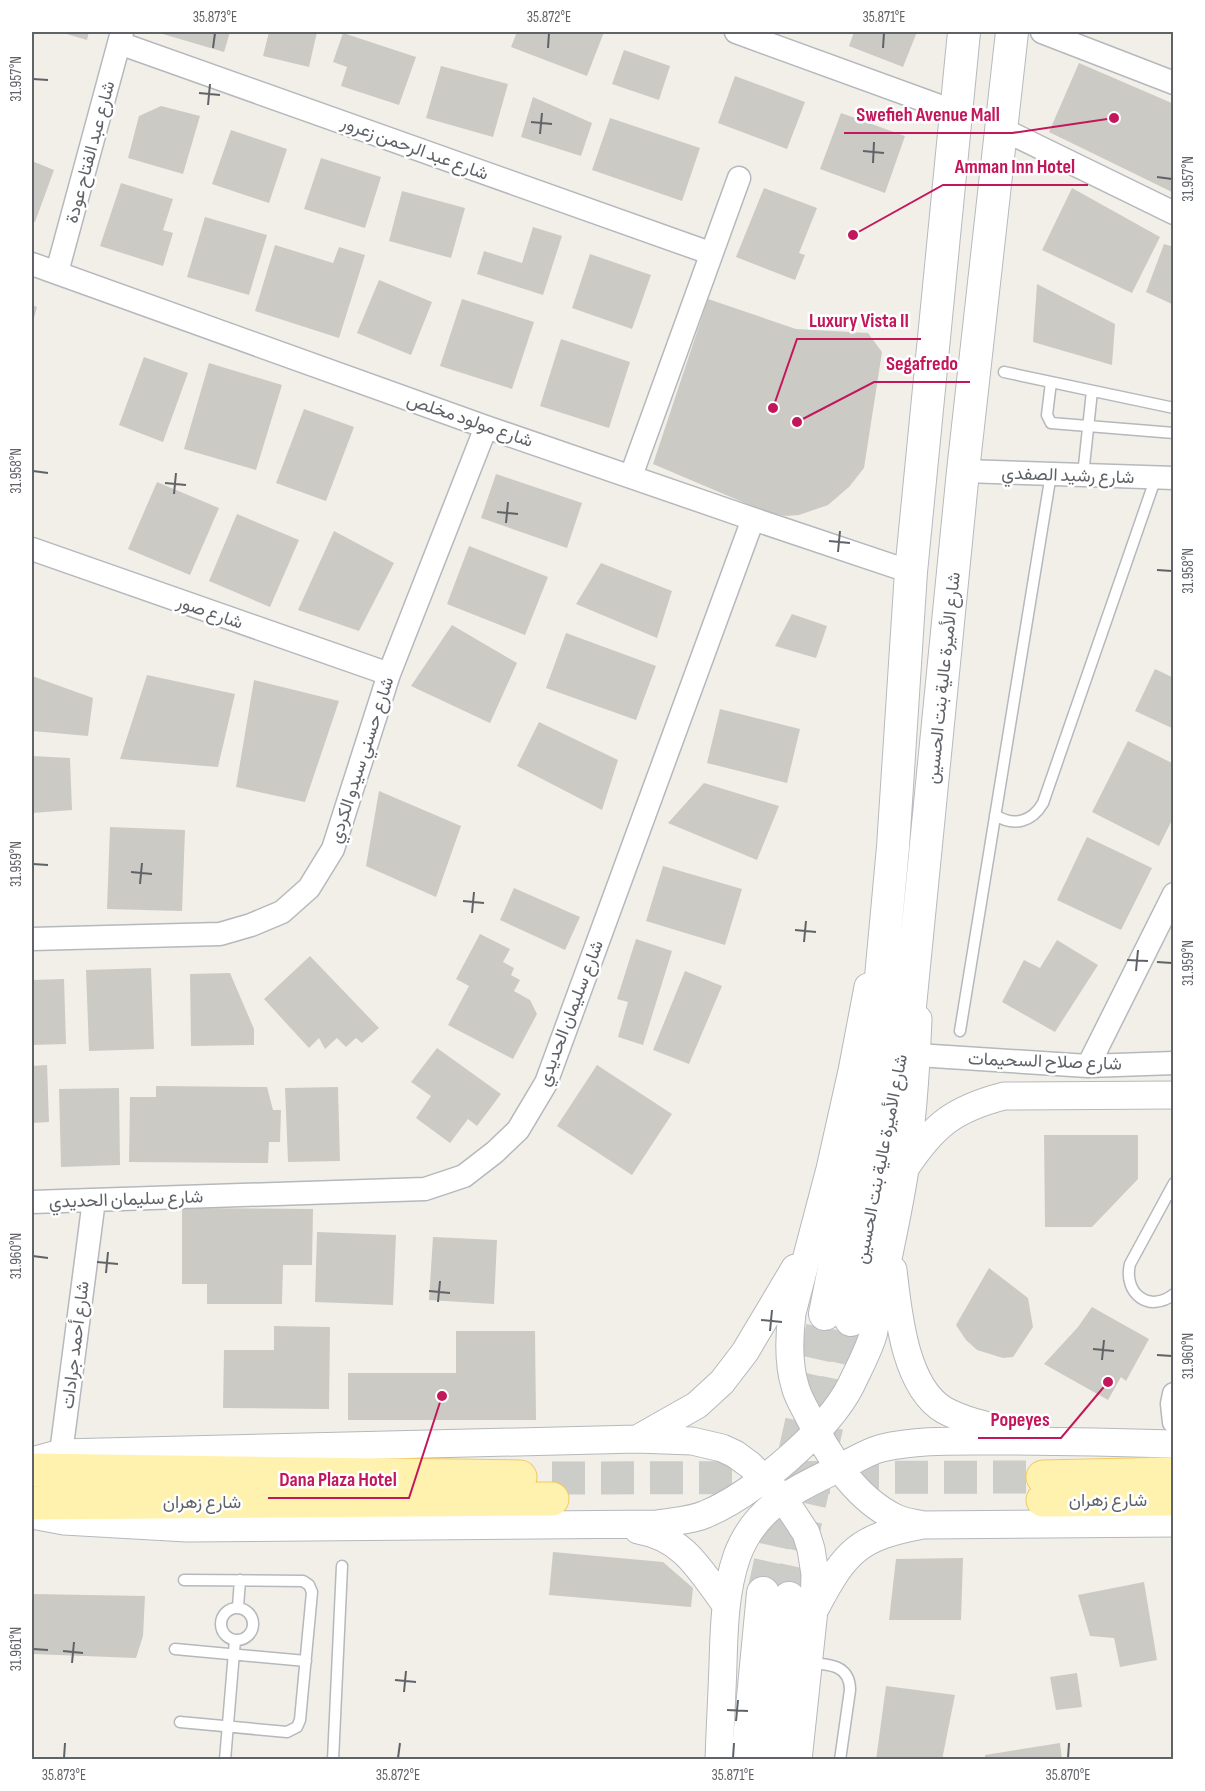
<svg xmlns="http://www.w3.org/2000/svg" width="1205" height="1791" font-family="'Sofia Sans Condensed',Vazirmatn,sans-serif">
  <rect width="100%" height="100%" fill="#f1efe8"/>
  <path fill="#cccac5" d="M60 32H89L87 40Z
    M156 32H230L224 52Z
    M269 32H317L309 67 263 56Z
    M517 32H604L587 76 511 47Z
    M854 32H917L903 67 849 46Z
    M343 33 416 57 399 105 341 86 347 67 333 62Z
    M624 50 670 66 659 100 612 84Z
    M1079 63 1174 104V193L1049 132Z
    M441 66 508 84 493 137 426 118Z
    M735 76 805 102 787 149 718 123Z
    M533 97 592 123 581 156 521 137Z
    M161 106 200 116 183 174 128 158 139 116Z
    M841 113 905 136 885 193 820 169Z
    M610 118 700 148 682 201 592 170Z
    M231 130 287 149 269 203 212 184Z
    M321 158 381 177 365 228 304 209Z
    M32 161 54 170 35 222 32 221Z
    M121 183 173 199 163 230 173 233 163 266 100 246Z
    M764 188 817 208 799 253 805 255 795 280 736 257Z
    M1072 188 1160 237 1132 293 1042 250Z
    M402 191 465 208 451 258 389 241Z
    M205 217 267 235 249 295 187 277Z
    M533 227 562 236 543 295 477 274 484 251 522 263Z
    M1164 244 1174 247V305L1146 292Z
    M275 245 333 263 339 247 365 255 339 338 255 311Z
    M590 254 651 275 632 329 572 308Z
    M379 280 432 302 411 355 357 333Z
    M1037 284 1115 324 1112 365 1033 342Z
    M462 299 534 322 512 389 440 366Z
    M708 299 796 329 868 333 882 352 864 468 849 487 828 505 799 515 786 516 766 512 653 464Z
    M32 305 37 307 32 325Z
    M561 339 630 362 609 428 540 406Z
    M144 357 188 373 163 442 119 425Z
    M209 363 282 385 256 470 184 449Z
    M304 409 354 427 326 501 276 483Z
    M496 474 582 503 567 548 481 518Z
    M157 482 219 508 190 575 128 549Z
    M237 514 299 540 270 607 209 581Z
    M334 531 394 563 359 631 298 610Z
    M469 546 548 577 525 635 447 604Z
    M601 563 672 591 657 638 576 604Z
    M792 614 827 626 816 658 775 646Z
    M452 625 517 663 490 723 411 686Z
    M566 633 656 666 636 720 546 688Z
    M1155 669 1174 678V729L1135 711Z
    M147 675 235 694 218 767 120 759Z
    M32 676 93 698 88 736 32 731Z
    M254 680 339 701 305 802 236 787Z
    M720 709 800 729 787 783 707 763Z
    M539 722 618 760 602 810 517 766Z
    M1128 741 1174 764V816L1159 846 1092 812Z
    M32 756 70 758 72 810 32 813Z
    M704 783 779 806 757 860 668 823Z
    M379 791 461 826 436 897 366 866Z
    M110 827 185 830 182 911 107 909Z
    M1087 837 1152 868 1121 930 1057 900Z
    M663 866 742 889 725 945 646 921Z
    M514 888 580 917 565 950 500 920Z
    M480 934 510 949 503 962 514 968 511 975 520 980 514 991 530 1000 537 1014 513 1059 448 1025 469 986 456 979Z
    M636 939 672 951 643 1045 618 1037 628 1002 617 999Z
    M1057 940 1098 965 1055 1032 1002 1002 1024 960 1040 968Z
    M310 956 379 1028 362 1043 356 1038 346 1047 337 1038 325 1049 319 1038 309 1048 264 999Z
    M151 968 154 1049 89 1051 86 970Z
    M685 971 722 986 689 1064 653 1050Z
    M230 973 254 1029V1045L191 1046 190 974Z
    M64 979 66 1044 32 1045V980Z
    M437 1048 501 1094 477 1126 468 1119 450 1143 416 1118 431 1096 411 1082Z
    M47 1065 49 1122 32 1123V1066Z
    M597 1065 672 1114 632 1175 557 1126Z
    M156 1086 267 1087 273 1110H281L280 1142H269L268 1163 129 1162 130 1097H156Z
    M338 1087 340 1161 288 1162 285 1088Z
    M119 1088 120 1165 61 1167 59 1089Z
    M1044 1135H1138V1179L1092 1227H1045Z
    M182 1208 313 1209 312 1265H283L282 1304H207V1284H182Z
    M317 1232 396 1235 393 1305 315 1302Z
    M433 1237 497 1240 494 1304 429 1300Z
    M989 1268 1028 1298 1033 1327 1013 1357 1003 1358 977 1350 966 1340 956 1325Z
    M1092 1307 1149 1339 1126 1381 1121 1377 1108 1400 1044 1364 1078 1327Z
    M274 1326 330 1327 329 1409 223 1408 224 1350H274Z
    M456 1331H535L536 1420H348V1373H456Z
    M553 1552 663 1562 693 1588 691 1607 549 1595Z
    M963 1558 961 1620H889L896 1559Z
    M1144 1582 1157 1660 1120 1667 1114 1638 1090 1636 1078 1595Z
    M32 1594 145 1596 143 1636 136 1658 32 1654Z
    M1077 1673 1082 1707 1056 1710 1050 1677Z
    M886 1686 955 1695 942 1760H876Z
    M1060 1743 1062 1760H985V1755Z"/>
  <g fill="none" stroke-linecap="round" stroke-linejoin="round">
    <path stroke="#ccccc8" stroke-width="32" stroke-dasharray="32 16" stroke-linecap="butt" d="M763 1593 825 1314
      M789 1598 851 1320"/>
    <path stroke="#ccccc8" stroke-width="33" stroke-dasharray="33 16" stroke-linecap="butt" d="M552 1478 1043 1477"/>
    <defs>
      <path id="service" d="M1004 372 1174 408
        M1051 382 1047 415 1051 423 1174 433
        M1083 475 1092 391
        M995 815C1014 827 1032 822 1043 803L1156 477
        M960 1031 1051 474
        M1174 1183 1130 1264C1123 1293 1149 1314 1174 1294
        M238 1607 240 1580
        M221 1624a16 16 0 1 1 32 0a16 16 0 1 1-32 0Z
        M175 1649 306 1661
        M809 1663C829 1664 850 1665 850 1690L840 1760
        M180 1722 287 1732 297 1727 300 1720 312 1592 309 1585 303 1581 184 1580
        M225 1760 235 1640
        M333 1760 342 1566"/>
      <path id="minor" d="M736 32 956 112
        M1042 32 1174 83
        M119 43 710 253
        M1002 129 1174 213
        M32 264 486 427 753 519 911 572
        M57 272 122 32
        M963 471 1174 478
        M631 476 739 178
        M32 549 389 674
        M32 939 220 934 251 925 282 912 309 888 333 849 389 674 486 427
        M917 1055 1088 1066 1174 1063
        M1088 1066 1174 894
        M32 1202 425 1189 464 1176 495 1152 518 1130 546 1083 753 519
        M1174 1394 1172 1404 1174 1422
        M61 1453 94 1200"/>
      <path id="tertiary" d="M868 987 852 1071 830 1169 792 1313C789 1337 788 1363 795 1386 797 1395 802 1403 806 1411 826 1452 854 1498 896 1518 904 1522 914 1523 923 1525
        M906 1167C934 1125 954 1109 1004 1096L1174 1095
        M893 1270C898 1311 904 1386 944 1410 964 1421 988 1426 1010 1431
        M637 1439 697 1405 722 1382 745 1352 795 1268
        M32 1461 61 1453 637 1439 692 1441 722 1448 735 1454 750 1465 783 1498 806 1533 811 1549 815 1574 814 1610 798 1760
        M32 1515 64 1521 187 1528 657 1524C673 1521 691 1521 706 1514 753 1494 828 1431 851 1385 858 1370 868 1352 873 1335 878 1313 881 1290 886 1268 893 1235 900 1202 905 1169 913 1120 916 1069 918 1019
        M638 1530C684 1538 700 1570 726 1605
        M816 1607C846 1550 859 1537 923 1525L1174 1523
        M719 1760C720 1728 722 1696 723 1664 724 1628 725 1590 737 1556 755 1507 793 1491 837 1469 852 1462 866 1452 882 1448 916 1440 952 1441 987 1441 1049 1441 1111 1442 1174 1444"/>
      <path id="secondary" d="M825 1314 872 1075 893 847 911 572 964 32
        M851 1320 910 1006 963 471 1012 32
        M747 1760 763 1593
        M770 1760 789 1598"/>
      <path id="primary" d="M32 1470 520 1477
        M1043 1477 1174 1474
        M1043 1500 1174 1499
        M32 1503 552 1499"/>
    </defs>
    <use href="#service" stroke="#b5b8bc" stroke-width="13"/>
    <use href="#minor" stroke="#b5b8bc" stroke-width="25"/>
    <use href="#tertiary" stroke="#b5b8bc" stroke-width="29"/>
    <use href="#secondary" stroke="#b6babf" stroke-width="34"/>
    <use href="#primary" stroke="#f2c960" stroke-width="35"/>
    <use href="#service" stroke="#fff" stroke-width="10"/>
    <use href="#minor" stroke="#fff" stroke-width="22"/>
    <use href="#tertiary" stroke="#fff" stroke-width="27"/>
    <use href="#secondary" stroke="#fff" stroke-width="32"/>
    <use href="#primary" stroke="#fff2af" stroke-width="33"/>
  </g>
  <path fill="none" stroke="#5f6368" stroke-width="2" d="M213 48 215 33M548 48 549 33M883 48 884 33M33 79 48 80M199 93 220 95M208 105 210 84M531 122 552 124M540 134 542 113M863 151 884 153M873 163 874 142M1157 177 1172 179M33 471 48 473M165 483 186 485M174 494 176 473M497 512 518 514M506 523 508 502M829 541 850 543M838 552 840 531M1157 570 1172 571M33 864 48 865M131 872 152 874M140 884 142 863M463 901 484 903M472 913 474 892M795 930 816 932M804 942 806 921M1127 960 1148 961M1157 962 1172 963M1136 971 1138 950M33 1256 48 1258M97 1262 118 1264M106 1273 108 1252M429 1291 450 1293M438 1302 440 1281M761 1320 782 1322M770 1331 772 1310M1093 1349 1114 1351M1157 1355 1172 1356M1102 1360 1104 1340M33 1649 48 1650M63 1651 83 1653M72 1663 74 1642M395 1680 416 1682M404 1692 406 1671M727 1710 748 1711M736 1721 738 1700M64 1758 65 1743M398 1758 400 1743M733 1758 734 1743M1068 1758 1069 1743"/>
  <g text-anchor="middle" stroke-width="5" stroke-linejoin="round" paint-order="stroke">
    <g font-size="18" fill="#5f6368" stroke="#fff">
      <text transform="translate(415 148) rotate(20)" y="6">شارع عبد الرحمن زعرور</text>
      <text transform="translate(90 152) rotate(-75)" y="6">شارع عبد الفتاح عودة</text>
      <text transform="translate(470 420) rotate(19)" y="6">شارع مولود مخلص</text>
      <text transform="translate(1068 475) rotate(2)" y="6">شارع رشيد الصفدي</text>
      <text transform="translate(210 612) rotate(19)" y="6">شارع صور</text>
      <text transform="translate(943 678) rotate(-84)" y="6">شارع الأميرة عالية بنت الحسين</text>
      <text transform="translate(361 760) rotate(-72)" y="6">شارع حسني سيدو الكردي</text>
      <text transform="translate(570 1013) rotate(-69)" y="6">شارع سليمان الحديدي</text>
      <text transform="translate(1045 1061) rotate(2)" y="6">شارع صلاح السحيمات</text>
      <text transform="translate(881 1159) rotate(-79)" y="6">شارع الأميرة عالية بنت الحسين</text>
      <text transform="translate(126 1199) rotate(-2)" y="6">شارع سليمان الحديدي</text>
      <text transform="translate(75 1345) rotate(-83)" y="6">شارع أحمد جرادات</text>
      <text x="1108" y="1506">شارع زهران</text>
      <text x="202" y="1508">شارع زهران</text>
    </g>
  </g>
  <path fill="none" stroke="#c2185b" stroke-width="2" d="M1114 118L1012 133H844M853 235L943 185H1088M773 408L797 339H921M797 422L874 382H970M1108 1382L1061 1438H978M442 1396L409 1498H268"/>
  <g fill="#c2185b" stroke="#fff" stroke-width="2">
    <circle cx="1114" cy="118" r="6"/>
    <circle cx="853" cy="235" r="6"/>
    <circle cx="773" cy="408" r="6"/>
    <circle cx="797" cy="422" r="6"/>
    <circle cx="1108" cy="1382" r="6"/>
    <circle cx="442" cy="1396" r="6"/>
  </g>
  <g font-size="20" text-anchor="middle" font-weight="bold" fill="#c2185b" stroke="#fff" stroke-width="5" stroke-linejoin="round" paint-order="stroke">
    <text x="928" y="121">Swefieh Avenue Mall</text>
    <text x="1015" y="173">Amman Inn Hotel</text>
    <text x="859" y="327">Luxury Vista II</text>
    <text x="922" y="370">Segafredo</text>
    <text x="1020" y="1426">Popeyes</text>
    <text x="338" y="1486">Dana Plaza Hotel</text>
  </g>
  <rect width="1205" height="1791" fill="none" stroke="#ffffff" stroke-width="66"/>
  <rect x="33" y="33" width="1139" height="1725" fill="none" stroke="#5f6368" stroke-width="2"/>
  <g font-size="15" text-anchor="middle" fill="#5f6368">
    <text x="215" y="22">35.873°E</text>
    <text x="549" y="22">35.872°E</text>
    <text x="884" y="22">35.871°E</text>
    <text transform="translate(16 79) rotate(-90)" y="5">31.957°N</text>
    <text transform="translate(1188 179) rotate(-90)" y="5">31.957°N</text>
    <text transform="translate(16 471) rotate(-90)" y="5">31.958°N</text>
    <text transform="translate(1188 571) rotate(-90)" y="5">31.958°N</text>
    <text transform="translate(16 864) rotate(-90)" y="5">31.959°N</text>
    <text transform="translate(1188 963) rotate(-90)" y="5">31.959°N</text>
    <text transform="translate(16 1256) rotate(-90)" y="5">31.960°N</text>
    <text transform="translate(1188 1356) rotate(-90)" y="5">31.960°N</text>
    <text transform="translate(16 1649) rotate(-90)" y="5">31.961°N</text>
    <text x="64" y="1780">35.873°E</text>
    <text x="398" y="1780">35.872°E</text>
    <text x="733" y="1780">35.871°E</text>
    <text x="1068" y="1780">35.870°E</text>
  </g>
</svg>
